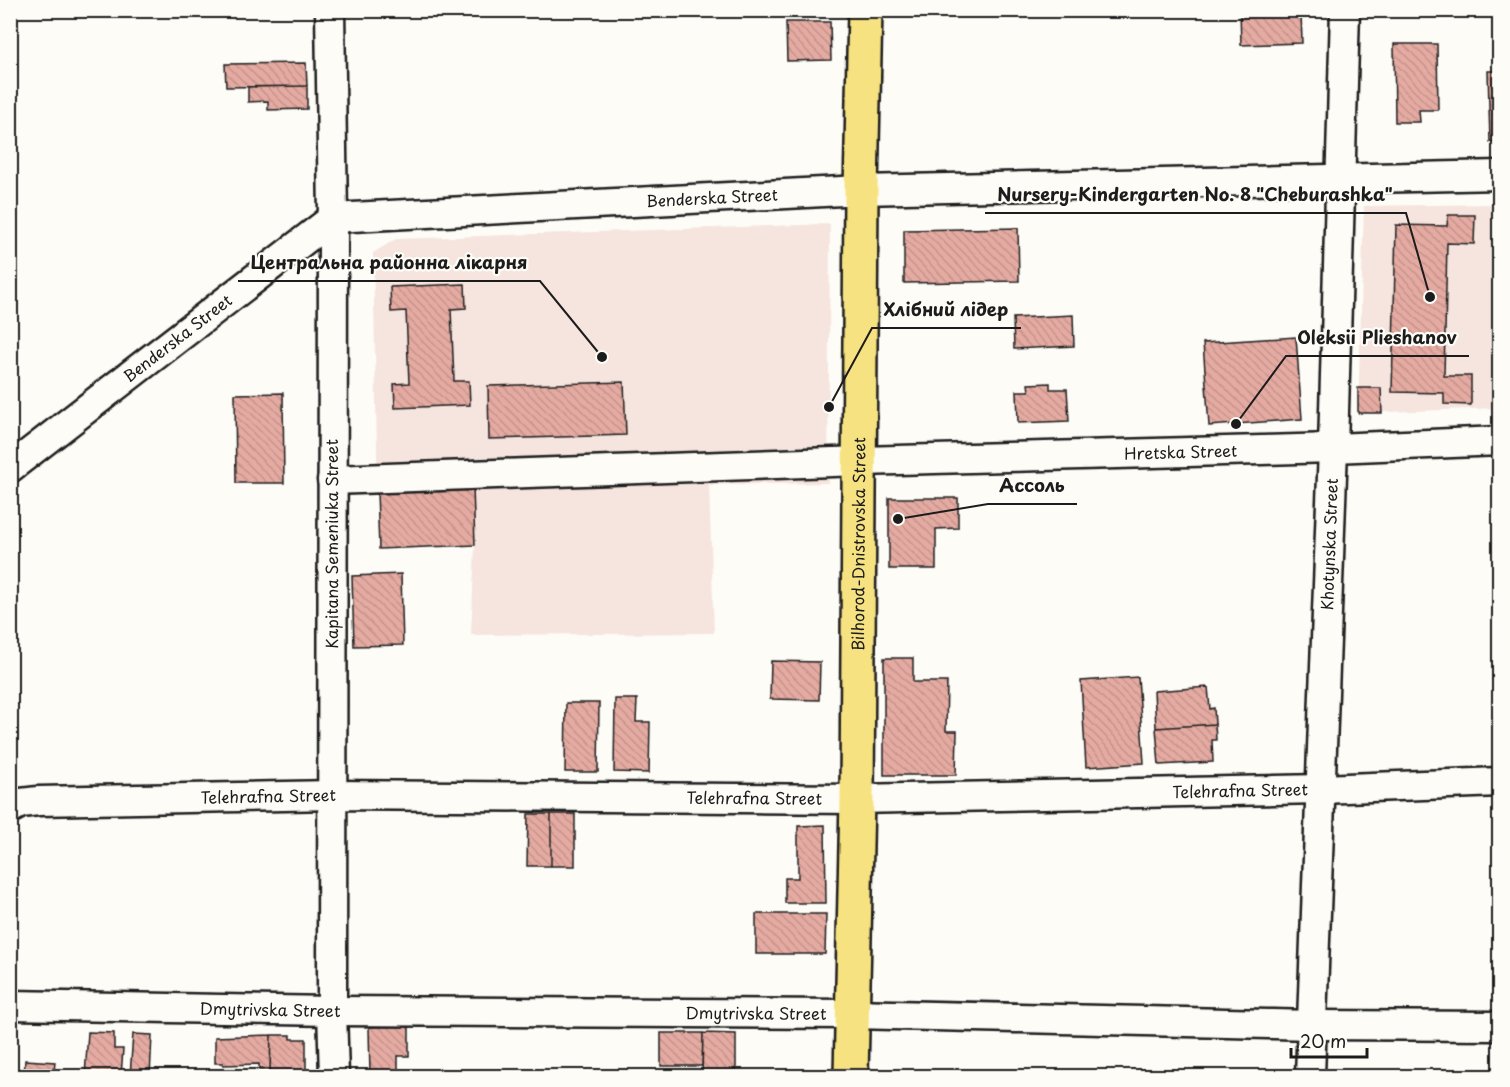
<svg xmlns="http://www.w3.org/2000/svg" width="1510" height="1087" font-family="'Playpen Sans',sans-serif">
  <defs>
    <pattern id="building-back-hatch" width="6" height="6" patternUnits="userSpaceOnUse" patternTransform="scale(1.5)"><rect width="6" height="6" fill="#e5aba2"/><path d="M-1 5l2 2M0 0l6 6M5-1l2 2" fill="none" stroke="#c4938b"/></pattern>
  </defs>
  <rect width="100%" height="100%" fill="#fdfcf7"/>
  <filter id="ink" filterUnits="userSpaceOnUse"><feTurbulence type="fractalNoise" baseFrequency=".0167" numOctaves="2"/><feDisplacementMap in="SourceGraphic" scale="12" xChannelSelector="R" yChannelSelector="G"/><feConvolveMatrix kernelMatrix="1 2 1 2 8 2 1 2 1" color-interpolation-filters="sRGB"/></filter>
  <g filter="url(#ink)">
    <path fill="#f6e4de" d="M1499 204V408L1358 413 1364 206Z
      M830 224 828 483 709 485 714 633 471 635 475 545 379 549 373 253 396 239Z"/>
    <path fill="url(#building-back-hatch)" stroke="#1c1c1c" stroke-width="1.5" d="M1240 10 1301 12 1302 43 1241 45Z
      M786 22H830L831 60 787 61Z
      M1394 44H1437L1438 110H1419L1420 122H1395Z
      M306 63 307 86 226 87 225 64Z
      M1488 71H1500V141L1490 142Z
      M307 86V109L268 110V101L248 102V87Z
      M1448 215H1475L1474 244 1447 243 1444 376H1471V405L1444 404V393L1392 392 1396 225 1447 226Z
      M1018 228 1019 281 904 283V230Z
      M465 284 466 308 451 309 454 381H469L470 405 395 408 394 384 409 383 406 311 391 312 390 287Z
      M1073 315 1074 346 1014 349 1013 318Z
      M1296 337 1302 419 1209 426 1203 343Z
      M624 382 626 435 489 439 488 386Z
      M1050 383V389H1067L1069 421 1018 423 1017 391H1029L1028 384Z
      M1358 388H1381L1382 413H1358Z
      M283 393 284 483H236L235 394Z
      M473 488 475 545 379 549 377 491Z
      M889 498H958V528L936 529V569H889Z
      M401 574 403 645 354 646 352 576Z
      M884 658H913V682H947L946 731H957L956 775H884Z
      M771 661 820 662 819 700 770 699Z
      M1138 677 1144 763 1086 767 1081 681Z
      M1208 687 1210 709 1214 708 1215 724 1156 728 1154 691Z
      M615 699H637L636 722H650L649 773 614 772Z
      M566 703H599L598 772H565Z
      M1215 724 1216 740H1212L1213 762 1159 765 1156 728Z
      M528 814H551V866H527Z
      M551 814H575V866H551Z
      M825 825 826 903H785V878H798V826Z
      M756 914H826L825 954H756Z
      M409 1026V1056H398V1076H370L369 1027Z
      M88 1032 114 1033V1049H123L121 1076H85Z
      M661 1033H703L702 1066H661Z
      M703 1033 736 1034V1076H702Z
      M133 1034 152 1035 150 1076H130Z
      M271 1035 270 1070H259V1064L223 1065V1063H215V1037Z
      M271 1035H291V1039H306V1071L270 1072Z
      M25 1060 55 1062 54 1072H61V1076H24Z"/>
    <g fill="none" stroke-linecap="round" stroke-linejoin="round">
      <defs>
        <g id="minor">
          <path d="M330 10 333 218 332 1011 334 1076"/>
          <path id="s1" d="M10 468 333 218 861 190 1500 175"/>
          <path id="s2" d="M332 480 861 461 1333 448 1500 441"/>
          <path id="s3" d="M10 809 21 803 38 801 333 795 857 799 1321 789 1500 782"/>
          <path id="s4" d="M10 1005 332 1011 852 1014 1313 1025 1500 1026"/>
          <path id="s5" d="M1310 1076 1333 448 1345 10"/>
        </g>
        <g id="major">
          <path id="s6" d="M851 1076 857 799 861 190 865 10"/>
        </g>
      </defs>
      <use href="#minor" stroke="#1c1c1c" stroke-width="33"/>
      <use href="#major" stroke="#1c1c1c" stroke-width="38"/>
      <use href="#minor" stroke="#fdfcf7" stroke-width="28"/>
      <use href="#major" stroke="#f7e281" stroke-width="33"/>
    </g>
  </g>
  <g text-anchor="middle" stroke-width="4.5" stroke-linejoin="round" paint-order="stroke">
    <g font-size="16" fill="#1c1c1c" stroke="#fdfcf7">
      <text dy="6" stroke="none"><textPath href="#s1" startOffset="788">Benderska Street</textPath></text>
      <text dy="6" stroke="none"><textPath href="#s1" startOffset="212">Benderska Street</textPath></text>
      <text dy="6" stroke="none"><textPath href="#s2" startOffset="849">Hretska Street</textPath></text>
      <text transform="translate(332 544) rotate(-90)" y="6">Kapitana Semeniuka Street</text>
      <text dy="6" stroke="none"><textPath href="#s6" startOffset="532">Bilhorod-Dnistrovska Street</textPath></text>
      <text dy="6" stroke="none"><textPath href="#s5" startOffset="532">Khotynska Street</textPath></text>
      <text dy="6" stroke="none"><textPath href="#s3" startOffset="1232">Telehrafna Street</textPath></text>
      <text dy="6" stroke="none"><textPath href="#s3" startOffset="260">Telehrafna Street</textPath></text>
      <text dy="6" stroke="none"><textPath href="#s3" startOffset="746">Telehrafna Street</textPath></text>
      <text dy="6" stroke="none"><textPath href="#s4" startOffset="260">Dmytrivska Street</textPath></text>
      <text dy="6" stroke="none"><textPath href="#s4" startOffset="746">Dmytrivska Street</textPath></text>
    </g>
  </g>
  <path fill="none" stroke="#1c1c1c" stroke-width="2" d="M1430 297L1406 213H985M602 357L540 281H238M829 407L872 328H1021M1236 424L1286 356H1469M898 519L988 504H1077"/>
  <g fill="#1c1c1c" stroke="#fdfcf7" stroke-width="2">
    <circle cx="1430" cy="297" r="6"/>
    <circle cx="602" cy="357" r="6"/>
    <circle cx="829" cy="407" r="6"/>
    <circle cx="1236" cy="424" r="6"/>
    <circle cx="898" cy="519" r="6"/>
  </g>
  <g font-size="18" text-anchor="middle" font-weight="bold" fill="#1c1c1c" stroke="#fdfcf7" stroke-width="4.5" stroke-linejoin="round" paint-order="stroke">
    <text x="1195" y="201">Nursery-Kindergarten No. 8 "Cheburashka"</text>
    <text x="389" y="269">Центральна районна лікарня</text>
    <text x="946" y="316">Хлібний лідер</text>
    <text x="1377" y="344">Oleksii Plieshanov</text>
    <text x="1032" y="492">Ассоль</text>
  </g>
  <rect width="1510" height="1087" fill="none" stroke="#fdfcf7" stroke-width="36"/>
  <rect x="18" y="18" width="1474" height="1051" fill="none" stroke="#1c1c1c" stroke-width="2" filter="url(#ink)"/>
  <path d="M1291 1048v9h76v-9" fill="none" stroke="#1c1c1c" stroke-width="3"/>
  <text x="1300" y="1048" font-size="18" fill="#1c1c1c" stroke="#fdfcf7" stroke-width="4.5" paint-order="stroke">20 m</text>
</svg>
